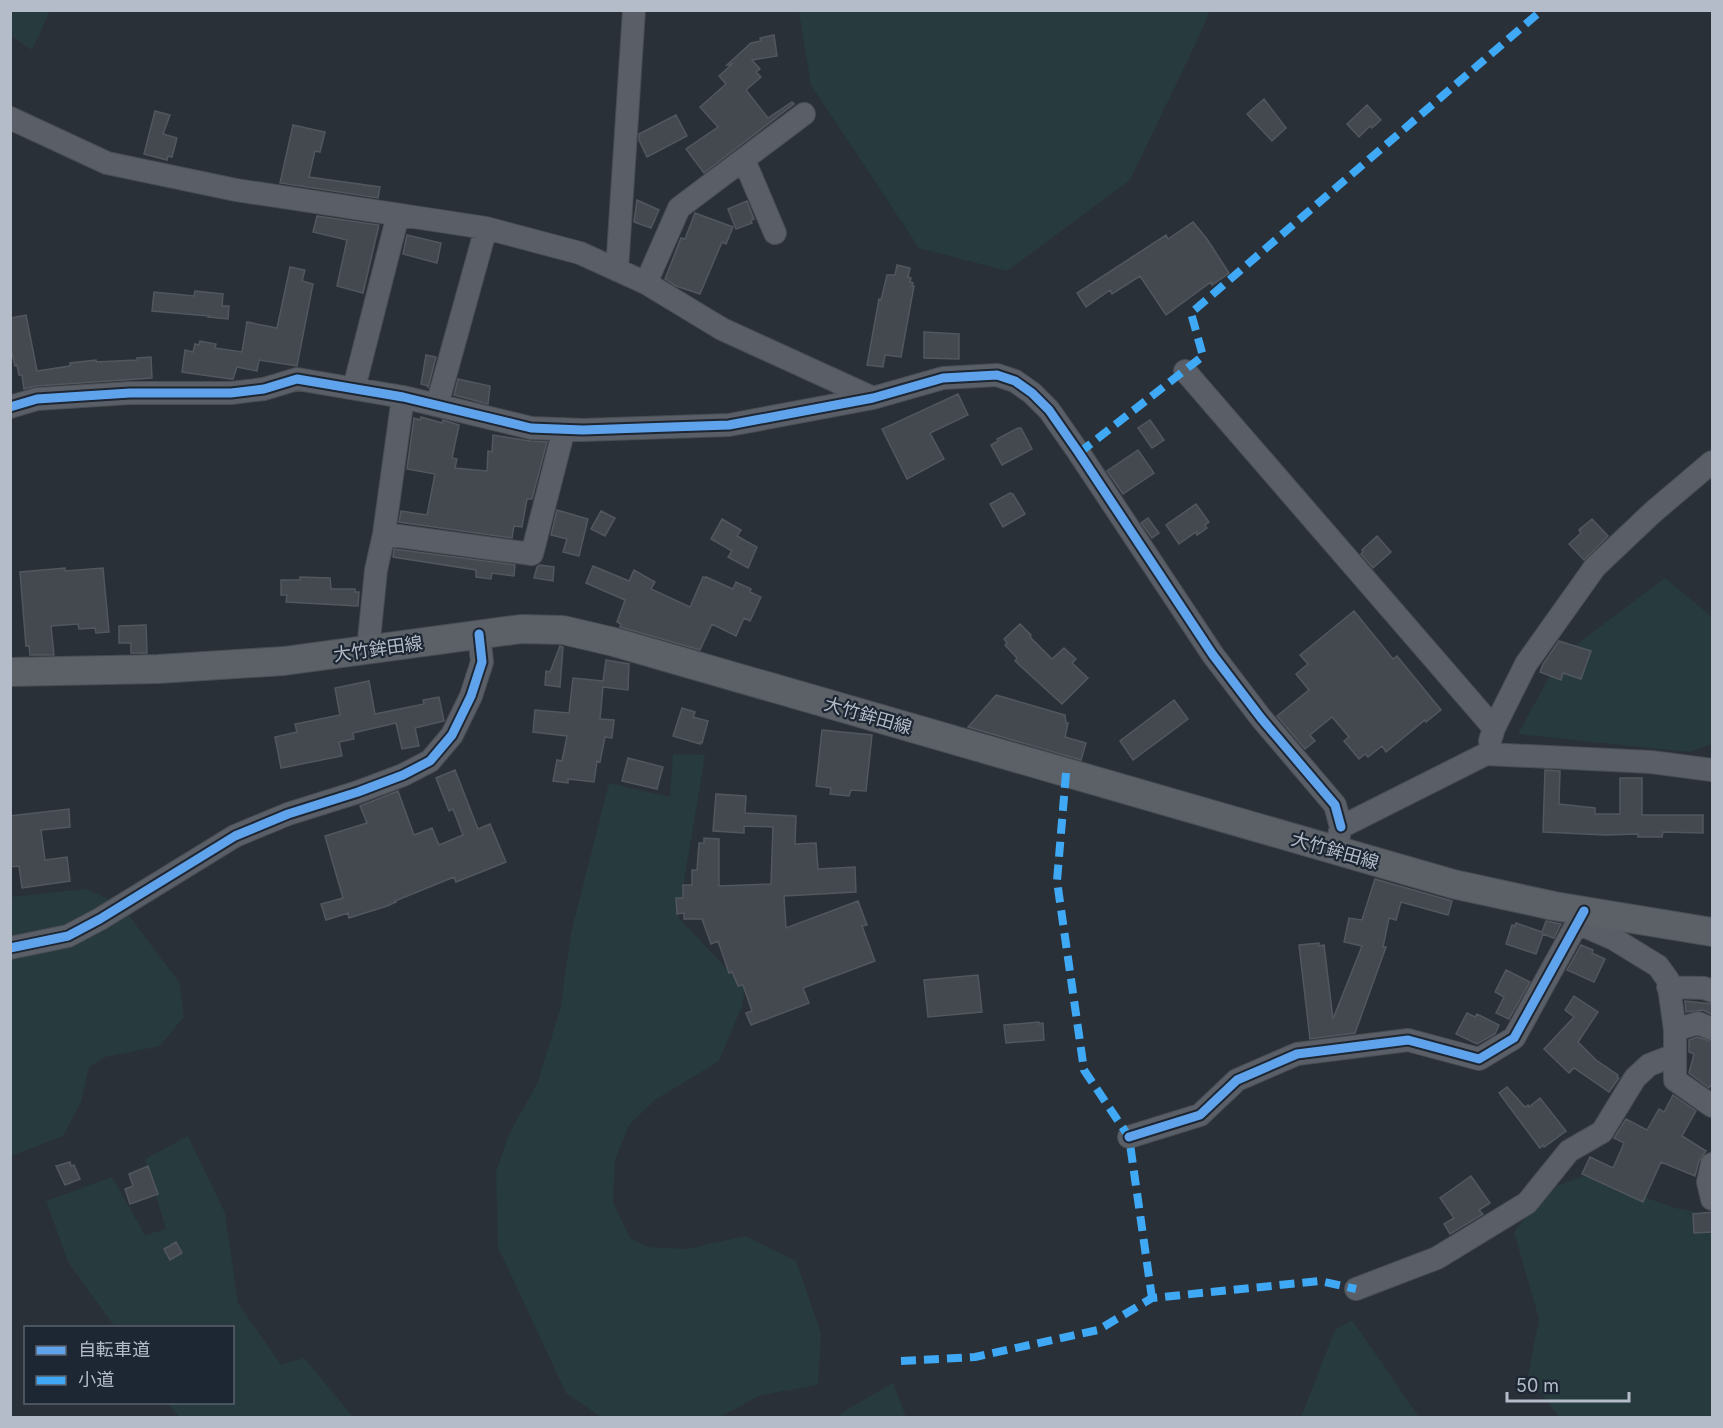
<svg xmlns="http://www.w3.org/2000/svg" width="1723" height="1428" font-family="Inter,'Noto Sans JP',sans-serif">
  <rect width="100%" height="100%" fill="#2a3038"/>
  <path fill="#273a3e" d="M10 11H50L32 50 11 36Z
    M799 11V10L1210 11 1195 45 1130 180 1007 271 919 248 811 85Z
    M1665 578 1712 617V744L1690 752 1518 734 1561 656Z
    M673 754 705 755 678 917 745 988 742 1006 719 1061 655 1100 629 1125 615 1160 613 1202 630 1238 648 1247 687 1249 745 1236 796 1261 821 1333 818 1385 761 1395 720 1417H601L566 1393 498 1247 496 1172 509 1134 537 1084 560 1010 571 933 609 783 670 797Z
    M86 889 121 905 179 982 184 1017 160 1046 105 1057 89 1067 81 1102 63 1136 11 1156V897Z
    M188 1136 225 1213 238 1303 281 1365 304 1358 353 1417H179L168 1403 232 1402V1328L115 1327 68 1262 46 1201 112 1177 145 1235 166 1229 145 1159Z
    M1585 1176 1675 1208 1712 1215V1417H1559L1528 1376 1539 1319 1514 1232 1550 1188Z
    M1352 1320 1419 1417H1301L1335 1330Z
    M893 1383 906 1417H840L841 1413Z"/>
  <path fill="#444950" stroke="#52575f" stroke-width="1.5" d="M774 35 777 56 752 60 760 69 756 72 761 77 746 90 768 118 792 102 794 104 704 173 686 149 718 127 700 107 726 84 719 76 732 64 727 65 751 43 761 41 760 38Z
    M1264 99 1286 128 1272 141 1247 114Z
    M1367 105 1381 120 1372 128 1370 126 1359 137 1347 124Z
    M155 111 170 115 163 134 177 138 172 157 168 156 167 160 144 154Z
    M676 115 687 136 647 157 639 140V134Z
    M293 125 325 132 320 152 315 151 309 177 380 187 378 198 280 183Z
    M637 200 659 210 651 228 634 222Z
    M747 201 754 219 751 221 752 223 736 229 728 209Z
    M695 213 733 227 726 244 722 242 700 294 676 286 665 279 681 238 685 239Z
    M317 216 379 225 363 293 337 286 347 240 313 232Z
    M1193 222 1207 239 1229 273 1212 285 1211 282 1166 315 1140 276 1112 294 1110 290 1086 307 1077 293 1166 235 1168 239Z
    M407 235 441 243 437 263 403 254Z
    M897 265 910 268 908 277 911 278 910 282 913 283 912 286H914L901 357 885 355 883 367 867 365 879 299 881 300 887 275H895Z
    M290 267 305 270 302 281 313 284 297 366 259 360 257 371 237 367 233 379H231L182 372 185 350 193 352 195 344 199 345 200 341 216 344 215 348 242 352 247 322 277 328Z
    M195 291 223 294 222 306H229L228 319 208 317 209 316 152 311 154 292 194 296Z
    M26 315 37 371 70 366V363L96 360V362L137 360V358L151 357 152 378 36 386 24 389 22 375H19L17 365 15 366 10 345V318Z
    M924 332 959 334V359L924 358Z
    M426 355 436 357 428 388V386L421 384Z
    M458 379 490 386 488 404 454 395Z
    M958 394 968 415 930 433 944 459 907 479 882 429Z
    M421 417 442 423 443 420 459 425 452 458 457 459 455 468 487 471 488 451 492 452 493 435 530 441 547 442 532 499H527L522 527 514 526 512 538 399 522 401 511 427 515 435 474 407 469 414 418 420 420Z
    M1150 420 1164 440 1152 448 1138 428Z
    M1018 428H1021L1032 449 1002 465 991 445 998 441 997 439Z
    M1138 450 1154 473 1123 494 1107 471Z
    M1010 493 1013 494 1025 514 1003 527 990 504Z
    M1196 504 1209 522 1205 525 1207 528 1197 535 1196 532 1179 544 1166 525Z
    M557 510 588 519 579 556 563 552 567 539 551 535Z
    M601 511 615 518 605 536 591 529Z
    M1148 518 1159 533 1152 538 1141 523Z
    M722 519 741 530 737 536 757 547 748 568 728 557 732 551 711 539Z
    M1592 519 1608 536 1584 560 1569 544 1581 533 1579 530Z
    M1377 536 1391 552 1373 568 1361 554 1363 552 1362 550Z
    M394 549 515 565 514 576 492 573 491 579 476 577V570L393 557Z
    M540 565 554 567 553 581 534 578 537 567Z
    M593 566 629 581 634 570 655 582 651 589 690 607 703 577 706 578V577L733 589 736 582 751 589 750 592 761 597 750 621 744 618 736 636 712 624 700 650 620 627 621 624 617 622 625 600 586 583Z
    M65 568V571L103 568 109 632 96 633 95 628 79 629 78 624 51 626 54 655H30L29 646H26L20 572Z
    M300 577 330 578 331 589H355V592H359L358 606 286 602 287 595H281V580H300Z
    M1354 611 1393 659 1397 656 1441 710 1426 722 1425 720 1386 752 1382 746 1368 757 1365 754 1359 759 1344 741 1349 737 1332 717 1310 735 1315 741 1305 749 1277 716 1309 690 1296 674 1308 664 1300 655Z
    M1020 624 1031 635 1030 637 1052 659 1064 648 1076 659 1072 663 1088 678 1062 704 1015 661 1017 658 1005 645 1007 643 1004 639Z
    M146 625 147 653H131V643H119V626Z
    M1559 641 1591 651 1581 679 1563 673 1561 680 1540 672 1543 664Z
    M560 646 563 647 560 687 545 685 546 671 550 672Z
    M606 660 629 664 628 690 603 687 600 719 614 720 612 738 605 737 600 762 597 761 594 782 568 779V783L553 781 557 760 562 761 567 736 533 732 535 710 569 713 573 678 603 681Z
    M369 681 375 714 424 704 423 700 439 697 444 721 415 728 419 746 402 749 396 723 353 733 354 739 339 742 342 756 281 768 275 737 297 732 295 724 340 715 335 688Z
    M996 695 1065 715 1066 723H1068L1065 737 1086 743 1081 760 968 727Z
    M1174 700 1188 719 1133 760 1120 741Z
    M682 708 695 712 693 717 708 721 702 743 700 742V744L673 736Z
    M822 730 872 735 866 791 851 790 849 796 830 794 831 788 816 786Z
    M628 758 663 767 657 789 622 781Z
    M455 770 478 829 490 824 506 862 456 882 454 877 395 901 396 902 387 906 349 918 348 913 326 920 321 904 343 898 325 836 367 823 360 806 398 791 414 835 432 828 439 845 463 835 453 809 449 811 436 778Z
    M1545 770 1560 771 1559 804 1595 808V814H1620V778H1642V815H1703V833L1663 832 1662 837H1638V834L1606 835 1543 832Z
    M716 794 746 796 745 813 796 816 795 844 816 843 818 869 855 867 856 892 784 896 786 928 858 901 867 925 862 926 875 961 803 988 809 1003 751 1025 746 1013 752 1011 743 985 738 986 732 972 729 973 718 941 711 944 702 919H684V913L677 914 676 898H683V885H692V870H697L699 843H704V838L719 839V886L771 884 773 827 744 826V833L713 831Z
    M69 809 70 827 41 830 45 860 67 857 70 881 22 888 19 866 10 867V816Z
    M1375 879 1452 901 1448 915 1401 902 1396 920 1389 918 1383 947H1386L1355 1033 1310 1039 1299 945 1319 943V946L1324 945 1333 1019 1362 946 1344 942 1349 918 1362 920Z
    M1546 921 1561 924 1554 938 1543 934 1536 954 1506 944 1512 925 1515 926 1516 923 1542 932Z
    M1581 945 1593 950 1592 953 1605 959 1594 982 1567 970Z
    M1506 970 1530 982 1509 1019 1496 1013 1504 997 1495 992Z
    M978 975 982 1012 928 1017 924 980Z
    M1574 996 1598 1012 1578 1042 1596 1060 1618 1075 1617 1077 1619 1078 1609 1092 1574 1068 1569 1073 1544 1049 1574 1017 1565 1010Z
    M1685 1001 1713 1004V1015L1703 1010 1686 1012Z
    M1467 1013 1475 1017 1477 1014 1499 1025 1495 1034 1477 1044 1456 1034Z
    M1039 1022V1024L1043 1023 1044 1040 1006 1043 1004 1025Z
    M1697 1037 1713 1042V1082L1709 1088 1689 1073 1694 1054 1689 1052V1040Z
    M1507 1087 1525 1107 1528 1105 1529 1107 1540 1098 1566 1131 1544 1147 1543 1145 1540 1148 1499 1093Z
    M1673 1095 1696 1111 1682 1136 1706 1151 1699 1161 1695 1176 1661 1162 1643 1202 1582 1174 1590 1157 1613 1168 1624 1143 1614 1138 1626 1119 1647 1130 1659 1109 1664 1112Z
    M70 1162 71 1166 74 1165 80 1179 65 1185 56 1166Z
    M148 1166 158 1194 130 1204 125 1189 133 1186 129 1174Z
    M1471 1176 1490 1203 1479 1210 1483 1214 1450 1234 1444 1224 1454 1218 1440 1198Z
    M1713 1212V1232L1694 1233 1693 1214Z
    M176 1242 182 1253 170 1260 164 1249Z"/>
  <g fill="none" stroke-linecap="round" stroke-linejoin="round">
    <defs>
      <path id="minor" d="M10 118 107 163 236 190 486 228 580 253 646 283 722 329 873 398
        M744 160 775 233
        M617 270 634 10
        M646 283 679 208 804 114
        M1185 371 1494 728
        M354 388 398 215
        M437 405 486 228
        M10 407 37 399 130 393H231L264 389 297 379 403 397 531 428 583 430 729 425 873 398 943 378 997 375 1015 381 1032 393 1049 410 1079 453 1213 655 1261 718 1335 805 1341 827
        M384 534 532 554 564 429
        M368 649 376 570 384 534 403 397
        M1490 741 1494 728 1526 664 1595 567 1652 513 1712 462
        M1338 840 1341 827 1486 754 1651 762 1712 770
        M1577 923 1614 939 1658 966 1668 980 1675 1030V1080L1712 1106
        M10 948 68 936 100 919 235 836 288 814 358 792 403 775 430 761 452 735 471 696 482 662 479 634
        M1668 987 1704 988 1712 991
        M1675 1030 1698 1023 1712 1029
        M1129 1137 1200 1115 1237 1080 1297 1054 1408 1040 1479 1059 1514 1038 1584 911
        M1712 1164 1708 1182 1712 1199
        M1356 1289 1437 1258 1527 1203 1569 1151 1602 1132 1635 1078 1649 1065 1675 1055"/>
      <path id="major" d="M10 672 158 669 284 661 521 629 563 630 614 642 1453 884 1554 906 1712 932"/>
    </defs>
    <use href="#minor" stroke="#484c53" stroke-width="24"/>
    <use href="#major" stroke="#484c55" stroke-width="30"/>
    <use href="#minor" stroke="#5a5e66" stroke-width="22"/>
    <use href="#major" stroke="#5c6168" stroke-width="28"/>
    <path stroke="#3fa9f5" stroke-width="8" stroke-dasharray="15 8" stroke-linecap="butt" d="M1079 453 1203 356 1191 313 1542 10
      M1066 773 1057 881 1084 1070 1129 1137 1152 1298
      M901 1361 975 1357 1098 1330 1152 1298 1320 1281 1356 1289"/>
    <defs>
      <path id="cycleway" d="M10 407 37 399 130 393H231L264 389 297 379 403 397 531 428 583 430 729 425 873 398 943 378 997 375 1015 381 1032 393 1049 410 1079 453 1213 655 1261 718 1335 805 1341 827
        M10 948 68 936 100 919 235 836 288 814 358 792 403 775 430 761 452 735 471 696 482 662 479 634
        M1129 1137 1200 1115 1237 1080 1297 1054 1408 1040 1479 1059 1514 1038 1584 911"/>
    </defs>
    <use href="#cycleway" stroke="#1d2633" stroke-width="13"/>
    <use href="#cycleway" stroke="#60a3ed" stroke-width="9"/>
  </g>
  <g text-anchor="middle" stroke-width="4.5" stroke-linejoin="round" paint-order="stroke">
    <g font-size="18" fill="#b4bcc9" stroke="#1d2633">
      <text transform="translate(378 649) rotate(-8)" y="6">大竹鉾田線</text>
      <text transform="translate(868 716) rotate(16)" y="6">大竹鉾田線</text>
      <text transform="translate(1335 851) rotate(16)" y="6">大竹鉾田線</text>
    </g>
  </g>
  <rect width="1723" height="1428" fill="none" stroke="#b4bcc9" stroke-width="24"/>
  <rect x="24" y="1326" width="210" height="78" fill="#1d2633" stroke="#59626f" stroke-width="1.5"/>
  <rect x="36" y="1346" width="30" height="9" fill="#60a3ed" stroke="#59626f" stroke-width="1.5"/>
  <text x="78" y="1356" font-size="18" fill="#b4bcc9">自転車道</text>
  <rect x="36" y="1376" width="30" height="9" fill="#3fa9f5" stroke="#59626f" stroke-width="1.5"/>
  <text x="78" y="1386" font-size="18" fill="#b4bcc9">小道</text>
  <path d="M1507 1392v9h122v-9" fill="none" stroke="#b4bcc9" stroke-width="3"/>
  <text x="1516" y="1392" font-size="18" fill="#b4bcc9" stroke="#1d2633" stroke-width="4.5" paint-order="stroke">50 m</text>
</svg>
